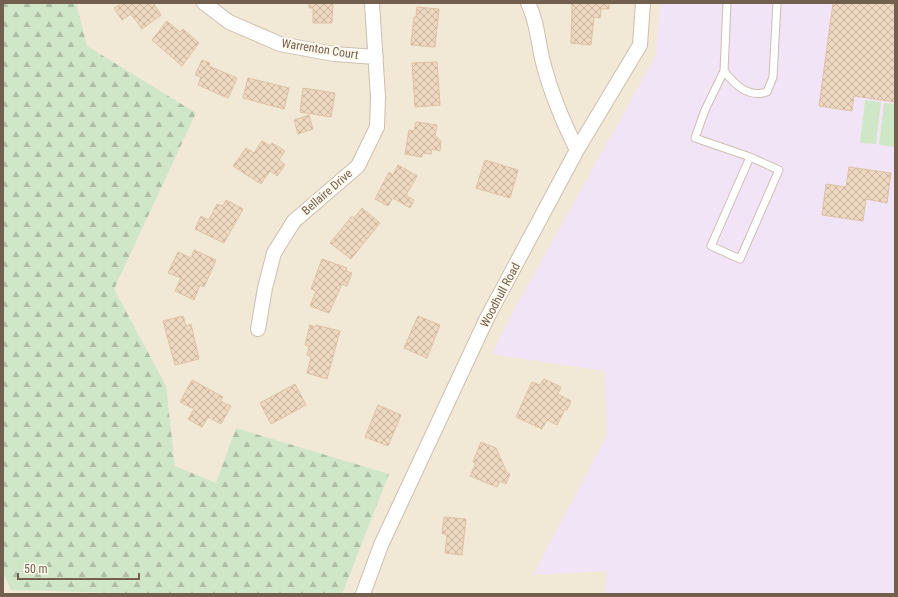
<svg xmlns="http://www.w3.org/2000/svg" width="898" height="597" font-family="'Roboto Condensed',sans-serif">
  <defs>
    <pattern id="forest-firs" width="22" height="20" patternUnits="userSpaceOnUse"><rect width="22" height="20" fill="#d0e7c7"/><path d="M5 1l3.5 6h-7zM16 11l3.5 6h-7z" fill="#adbea4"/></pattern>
    <pattern id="building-cross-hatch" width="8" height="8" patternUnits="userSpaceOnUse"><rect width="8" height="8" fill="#eed8c1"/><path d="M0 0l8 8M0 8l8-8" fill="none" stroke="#c5b29f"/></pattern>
  </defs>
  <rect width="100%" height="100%" fill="#fbf5e7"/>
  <path fill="#f2e8d6" d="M3 3H895V594H3Z"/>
  <path fill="#f2e4f7" d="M660 3H895V594H605L607 571 533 575 607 435 605 371 492 354 509 319 656 55Z"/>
  <path fill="#d0e7c7" d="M865 100 881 102 876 144 860 143Z
    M884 103 895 104V147L879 145Z"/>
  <path fill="url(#forest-firs)" d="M3 3H76L87 46 196 113 114 289 166 386 175 466 216 483 236 428 389 474 342 594H154L11 590 3 573Z"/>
  <path fill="url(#building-cross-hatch)" stroke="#dfc1a3" d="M122 3H153L161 15 142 29 131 14 122 20 114 8Z
    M309 3H333L332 23H313V8H309Z
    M569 3H609V9H601L600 18 594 17 591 45 571 43 572 5Z
    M833 3H895V102L854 96 852 111 819 106Z
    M417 7 439 9 435 47 411 45 414 17H416Z
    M167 21 180 32 183 29 199 43 182 66 152 40Z
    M202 60 210 63 209 66 237 78 228 98 198 85 201 77 195 75Z
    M437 62 440 105 415 107 412 63Z
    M248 78 289 88 284 109 243 98Z
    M303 88 335 93 331 117 300 112Z
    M309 115 313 129 298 134 294 120Z
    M416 122 437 125 435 136 441 141 440 151 432 149 431 154 423 153 422 157 405 154 409 130 414 131Z
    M262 141 270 146 272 143 285 151 279 160 285 165 277 176 270 171 261 184 233 166 246 148 254 153Z
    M485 160 518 170 510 198 476 188Z
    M398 165 417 176 406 195 414 200 410 208 393 198 388 206 375 199 389 172 393 175Z
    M849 167 891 173 887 203 866 199 863 221 822 215 826 184 846 187Z
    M226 200 243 209 224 243 195 229 201 216 209 220 217 204 223 206Z
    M362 208 380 223 351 259 330 243 352 216 354 218Z
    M194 250 216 260 204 287 200 285 194 300 175 291 181 278 168 273 178 252 191 258Z
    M322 259 347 268 346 271 352 273 347 286 342 284 329 313 310 306 316 291 311 289Z
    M183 316 186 326 191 324 199 359 175 365 163 321Z
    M418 316 440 325 427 358 404 348Z
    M310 325 315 327 316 325 340 331 327 379 307 373 311 357 307 355 309 346 305 345Z
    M544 379 561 387 558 394 571 401 567 410 565 409 557 425 547 420 542 429 516 417 532 382 540 385Z
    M192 380 223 397 220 401 231 406 221 424 208 417 202 427 188 419 194 409 180 402Z
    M295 384 306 405 271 424 260 403Z
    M378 405 401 415 388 446 365 437Z
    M481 442 496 448 507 473 510 474 506 484 500 481 497 487 470 476 476 463 473 462Z
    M444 517 466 519 462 555 445 553 447 534H442Z"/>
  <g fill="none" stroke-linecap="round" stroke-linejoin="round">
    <defs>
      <path id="service" d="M727 3 724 71 705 110 695 138 750 157 711 246 740 259 779 170 750 157
        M724 71C735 85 748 98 767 92L773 77 777 3"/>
      <path id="minor" d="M204 3 229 22 280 44 334 54 376 57
        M528 3C538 23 538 45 544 66 552 96 563 122 577 150
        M258 329 265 288 274 253 294 221 358 166 377 127 378 97 372 3
        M363 594 381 545 487 318 577 150 640 45 643 3"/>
    </defs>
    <use href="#service" stroke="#ccbeae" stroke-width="9"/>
    <use href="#minor" stroke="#ccbeae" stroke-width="16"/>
    <use href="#service" stroke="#fff" stroke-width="7"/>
    <use href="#minor" stroke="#fff" stroke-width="14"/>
  </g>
  <g text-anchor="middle" stroke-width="4" stroke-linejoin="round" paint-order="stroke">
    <g font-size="12" fill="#725f4d" stroke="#fef9ed">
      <text transform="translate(320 49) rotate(9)" y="4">Warrenton Court</text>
      <text transform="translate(327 192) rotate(-41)" y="4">Bellaire Drive</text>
      <text transform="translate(500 295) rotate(-62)" y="4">Woodhull Road</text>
    </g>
  </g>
  <rect width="898" height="597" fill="none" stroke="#725f4d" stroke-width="8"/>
  <path d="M18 573v6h121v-6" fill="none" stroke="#725f4d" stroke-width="2"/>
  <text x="24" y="573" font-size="12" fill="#725f4d" stroke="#fef9ed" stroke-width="3" paint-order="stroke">50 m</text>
</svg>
